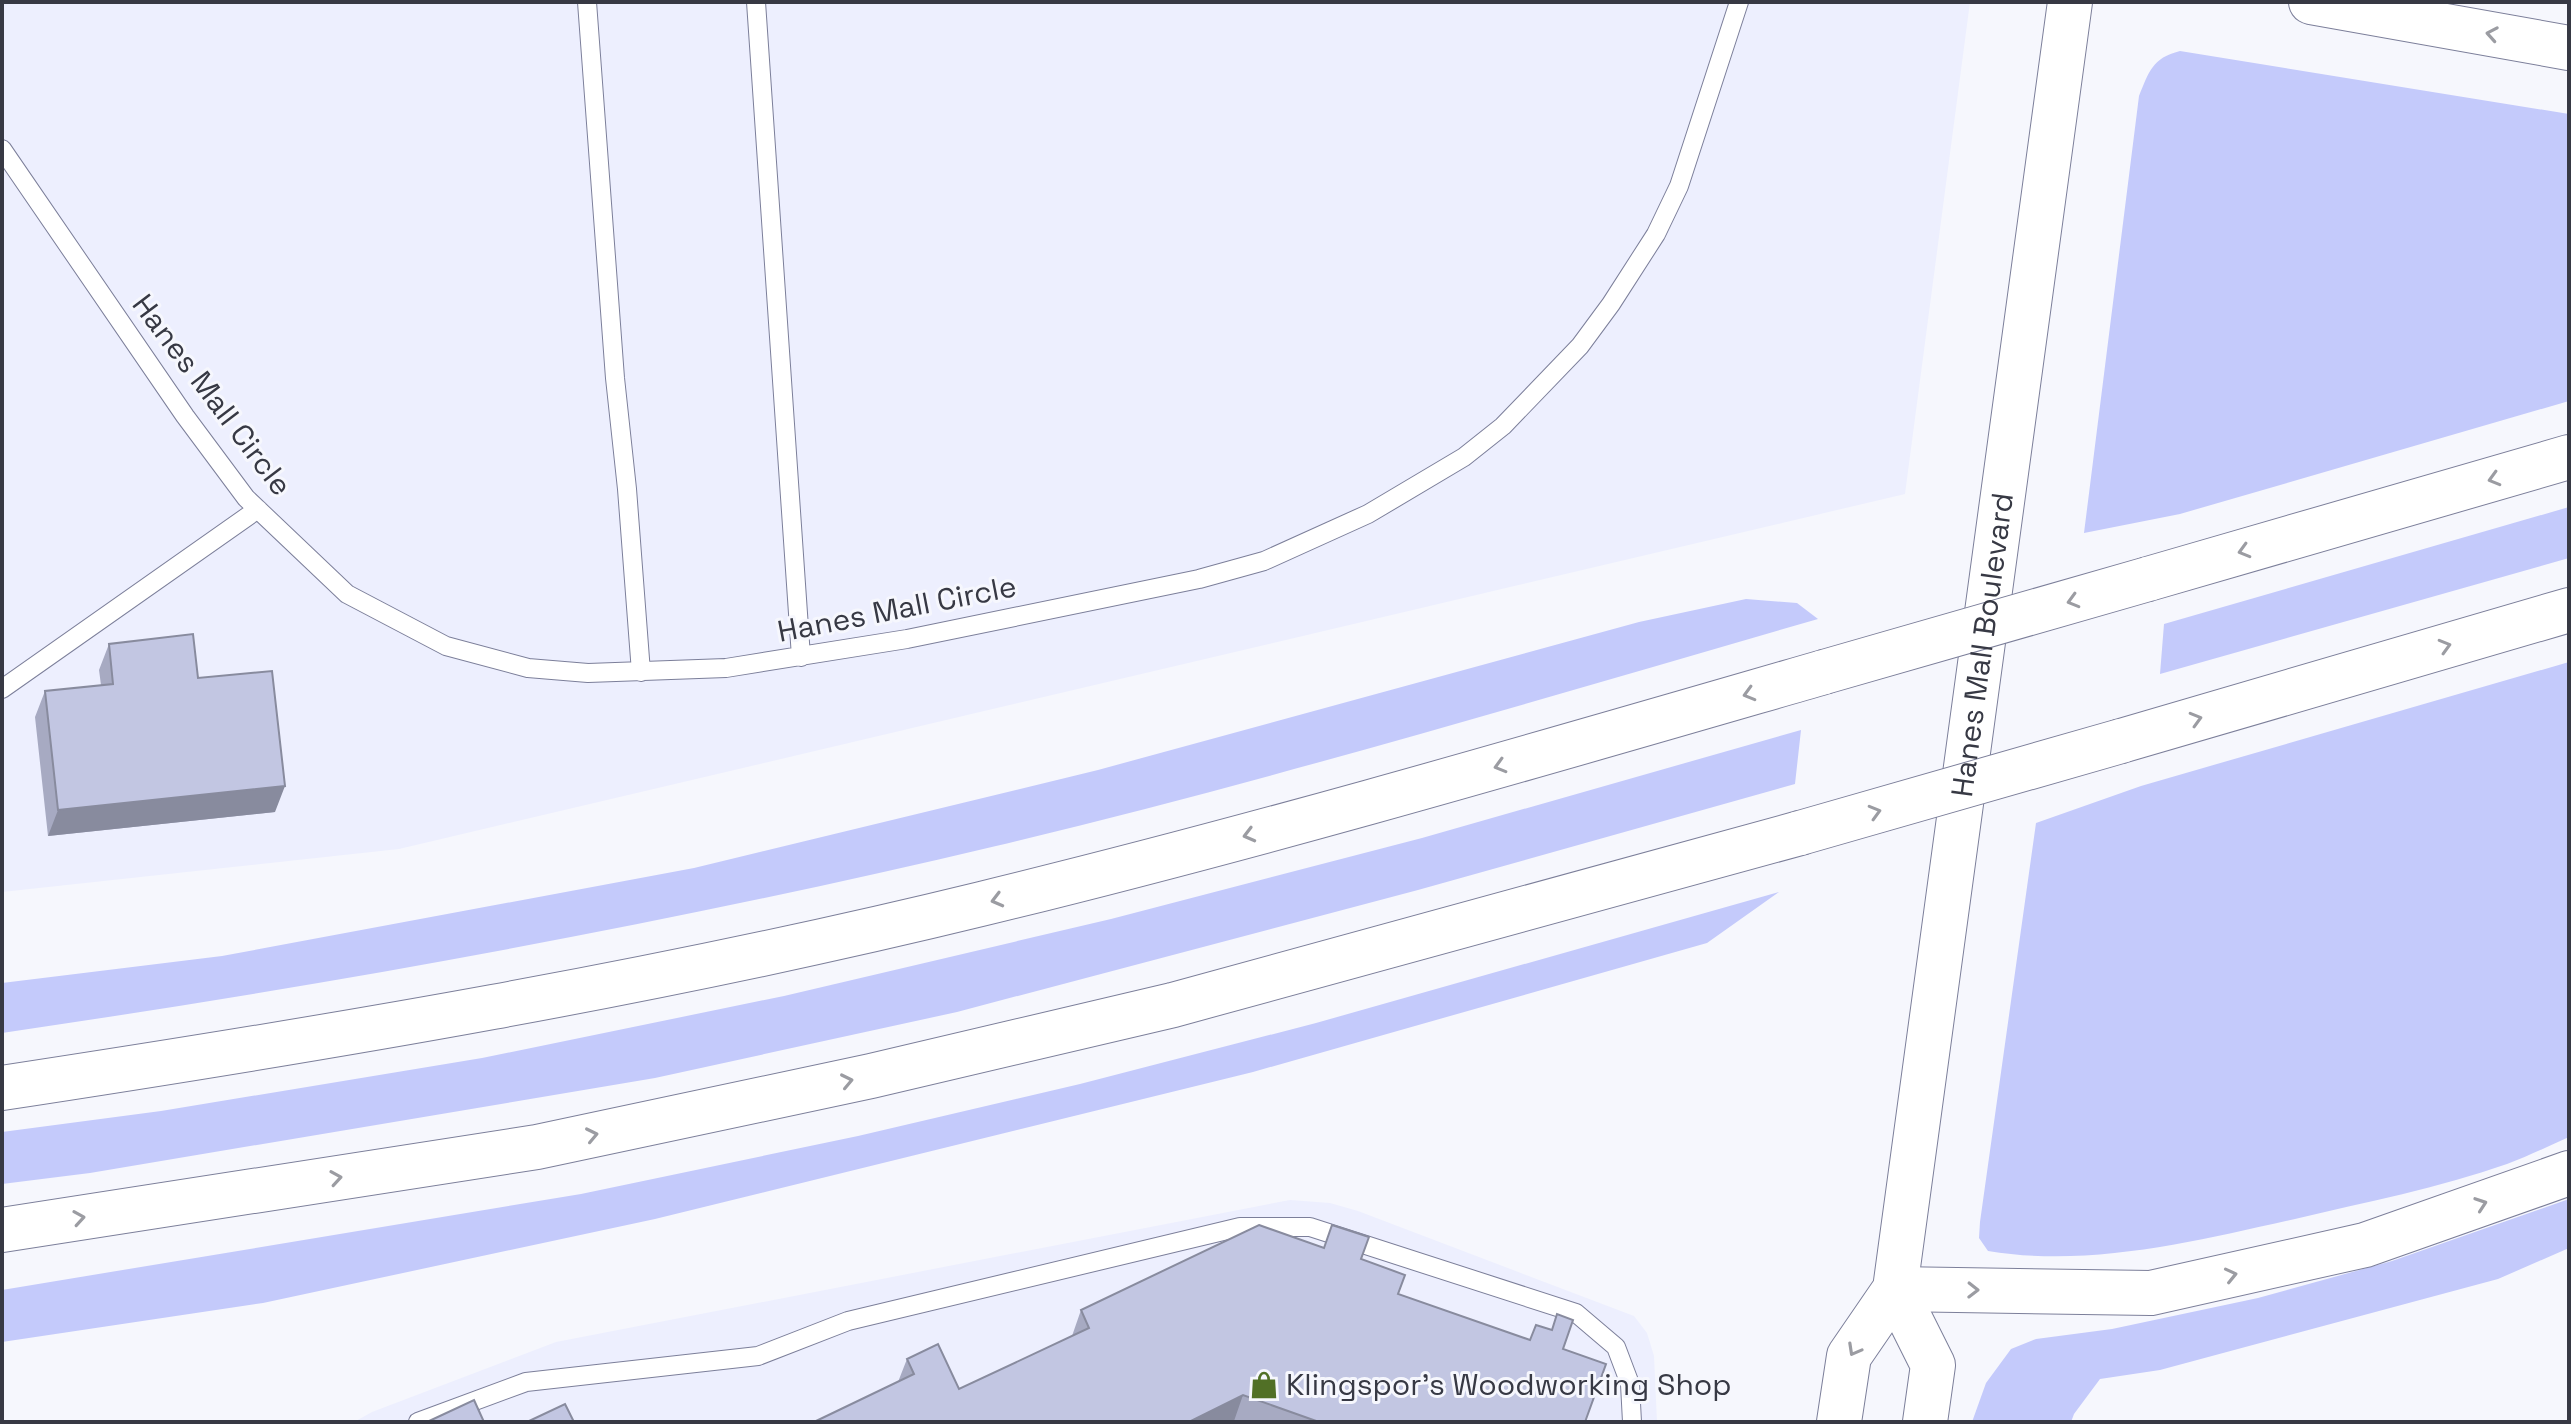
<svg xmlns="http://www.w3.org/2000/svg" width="2571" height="1424" font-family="'Space Grotesk',sans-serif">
  <rect width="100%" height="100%" fill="#f6f7fd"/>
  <path fill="#edeffe" d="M2 2H1970L1905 494 399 849 2 892Z
    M1290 1200 1330 1203 1358 1211 1634 1316 1647 1333 1654 1356 1657 1422H354L372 1412 556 1342Z"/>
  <path fill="#c4cafb" d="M2180 51 2569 114V401L2180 514 2084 533 2139 96C2149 72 2152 58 2180 51Z
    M2569 507V558L2160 674 2164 624Z
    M1746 599 1797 603 1818 619C1545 698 1272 780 996 846 667 924 336 984 2 1033V983L222 956 694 868 1098 770 1639 622Z
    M2569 662V1137C2549 1146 2528 1156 2507 1164 2439 1188 2366 1202 2295 1219 2196 1241 2090 1268 1988 1251L1979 1238 1980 1222 2036 823 2141 786Z
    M1801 730 1795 784 1418 890 957 1012 655 1078 90 1173 2 1184V1132L161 1111 482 1058 784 996 1111 919 1422 838Z
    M1779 892 1707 943 1253 1072 655 1219 263 1303 2 1342V1290L581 1194 858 1136 1080 1084 1316 1023Z
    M2569 1199V1248L2498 1279 2160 1370 2100 1379 2074 1414 2071 1422H1972L1986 1383 2011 1349 2036 1339 2112 1329 2258 1298 2392 1261Z"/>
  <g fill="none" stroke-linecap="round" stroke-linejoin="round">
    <defs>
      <path id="lane" d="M587 2 615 378 627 489 641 672
        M756 2 801 657
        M2 149 185 416 246 498 347 594 446 646 528 668 588 673 726 668 907 639 1199 579 1264 561 1368 514 1464 457 1503 426 1580 346 1611 304 1656 234 1679 186 1739 2
        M2 689 258 509
        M418 1422 526 1382 758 1356 848 1321 1240 1227H1310L1576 1313 1616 1347 1630 1384 1632 1422"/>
      <g id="secondary">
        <path d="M1895 1289 1933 1365 1925 1422"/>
        <path id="s1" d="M1839 1422 1849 1356 1895 1289 2070 2"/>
      </g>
      <path id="highway" d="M2311 2 2569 48
        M2148 579 2569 457
        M2121 741 2569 610
        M2 1088C330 1038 658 983 981 904 1265 835 1544 753 1824 672
        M2 1230 537 1147 871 1076 1173 1005 1800 833
        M1895 1289 2151 1293 2365 1245 2569 1173"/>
    </defs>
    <use href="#lane" stroke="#7c7f9a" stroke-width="20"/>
    <use href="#secondary" stroke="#7c7f9a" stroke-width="46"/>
    <use href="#highway" stroke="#7c7f9a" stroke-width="46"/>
    <use href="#lane" stroke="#fff" stroke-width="18"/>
    <use href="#secondary" stroke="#fff" stroke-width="44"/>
    <use href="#highway" stroke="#fff" stroke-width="44"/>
    <defs>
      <path id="highway-bridge" d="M1824 672 2148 579
        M1800 833 2121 741"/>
    </defs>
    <use href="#highway-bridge" stroke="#7c7f9a" stroke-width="46" stroke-linecap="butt"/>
    <use href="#highway-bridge" stroke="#fff" stroke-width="44"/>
  </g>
  <path fill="#a7aac2" d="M109 644 198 678 275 812 48 836 35 717 45 691 101 685 99 670Z
    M1259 1225 1324 1248 1332 1225 1369 1237 1361 1259 1405 1275 1398 1294 1530 1340 1536 1325 1552 1330 1557 1314 1573 1320 1563 1349 1606 1364 1585 1422H814L898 1382 907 1359 938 1344 959 1389 1072 1336 1081 1310Z"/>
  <path fill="#888b9e" d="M285 786 275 812 48 836 58 810Z
    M1243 1395 1234 1421 1189 1422Z"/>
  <path fill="#c2c6e2" stroke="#888b9e" stroke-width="2" d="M193 634 198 678 272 671 285 786 58 810 45 691 113 684 109 644Z
    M1259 1225 1324 1248 1332 1225 1369 1237 1361 1259 1405 1275 1398 1294 1530 1340 1536 1325 1552 1330 1557 1314 1573 1320 1563 1349 1606 1364 1585 1422H1319L1243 1395 1189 1422H814L914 1374 907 1359 938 1344 959 1389 1089 1328 1081 1310Z
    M474 1400 484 1422H427Z
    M565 1404 574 1422H527Z"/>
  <defs><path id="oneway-chevron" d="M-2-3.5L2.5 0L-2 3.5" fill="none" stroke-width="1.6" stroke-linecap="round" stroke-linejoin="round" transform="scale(2)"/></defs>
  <g stroke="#9b9ca2">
    <use href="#oneway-chevron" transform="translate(2492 34) rotate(-170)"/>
    <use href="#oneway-chevron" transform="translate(2494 479) rotate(164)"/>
    <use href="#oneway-chevron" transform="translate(2244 551) rotate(164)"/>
    <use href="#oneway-chevron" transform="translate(2073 601) rotate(164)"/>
    <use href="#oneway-chevron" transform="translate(2445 646) rotate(-16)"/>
    <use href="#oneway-chevron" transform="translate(1749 694) rotate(164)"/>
    <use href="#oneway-chevron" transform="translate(2196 719) rotate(-16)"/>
    <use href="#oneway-chevron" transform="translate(1500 766) rotate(164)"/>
    <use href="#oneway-chevron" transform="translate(1875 812) rotate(-16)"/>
    <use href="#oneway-chevron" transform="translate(1249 835) rotate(165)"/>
    <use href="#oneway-chevron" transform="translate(997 900) rotate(165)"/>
    <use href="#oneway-chevron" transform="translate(847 1081) rotate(-12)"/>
    <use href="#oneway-chevron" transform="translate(592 1135) rotate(-12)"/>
    <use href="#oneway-chevron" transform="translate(336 1178) rotate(-9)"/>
    <use href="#oneway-chevron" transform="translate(2481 1204) rotate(-19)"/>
    <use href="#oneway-chevron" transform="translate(79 1218) rotate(-9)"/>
    <use href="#oneway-chevron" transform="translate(2231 1275) rotate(-13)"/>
    <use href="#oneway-chevron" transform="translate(1973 1290) rotate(1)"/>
    <use href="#oneway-chevron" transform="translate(1854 1350) rotate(119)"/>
  </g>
  <defs>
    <symbol id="shop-bare" viewBox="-9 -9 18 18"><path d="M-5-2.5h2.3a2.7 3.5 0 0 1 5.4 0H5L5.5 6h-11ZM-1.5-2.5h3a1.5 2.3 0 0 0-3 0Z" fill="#517026" stroke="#f6f7fd" stroke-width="2.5" paint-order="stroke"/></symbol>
  </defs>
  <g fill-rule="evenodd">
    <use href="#shop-bare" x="1244" y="1365" width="40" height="40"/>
  </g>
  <g text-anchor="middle" stroke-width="6" stroke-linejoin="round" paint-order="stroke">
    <g font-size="30" fill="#373944" stroke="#f6f7fd">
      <text transform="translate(212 395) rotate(53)" y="10">Hanes Mall Circle</text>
      <text transform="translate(897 609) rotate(-11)" y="10">Hanes Mall Circle</text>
      <text dy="10" stroke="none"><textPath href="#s1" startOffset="798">Hanes Mall Boulevard</textPath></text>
    </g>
    <g font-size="30" fill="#373944" stroke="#f6f7fd" text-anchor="start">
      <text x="1286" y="1395">Klingspor's Woodworking Shop</text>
    </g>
  </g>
  <rect width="2571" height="1424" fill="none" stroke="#373944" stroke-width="8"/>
</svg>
